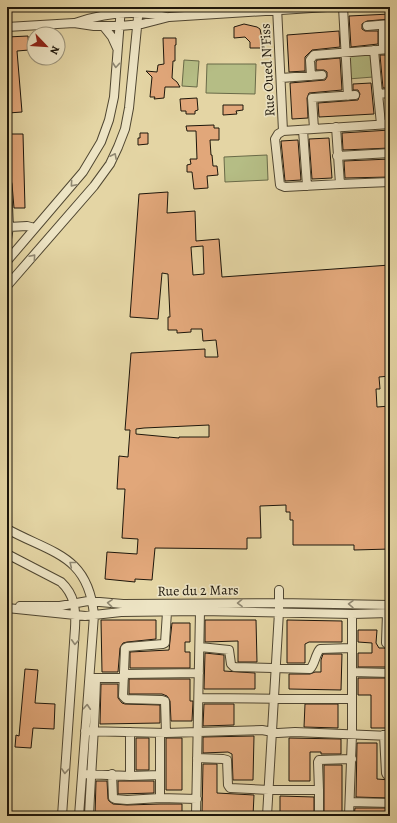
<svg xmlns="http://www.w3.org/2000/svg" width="397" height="823" font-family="Alegreya,serif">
  <rect width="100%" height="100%" fill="#e4d5a4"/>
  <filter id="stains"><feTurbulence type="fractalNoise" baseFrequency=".005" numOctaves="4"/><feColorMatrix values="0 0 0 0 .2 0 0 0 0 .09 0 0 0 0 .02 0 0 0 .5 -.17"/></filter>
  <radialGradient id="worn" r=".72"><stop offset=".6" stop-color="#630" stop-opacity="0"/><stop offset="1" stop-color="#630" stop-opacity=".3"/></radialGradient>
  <path fill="#b5bd85" stroke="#696a48" d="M371 52 373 77 348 79 347 54Z
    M184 60 199 61 197 87 182 86Z
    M207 64H256L255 94 206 93Z
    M267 155 268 180 225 182 224 157Z"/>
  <path fill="#e1a77a" stroke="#1d160b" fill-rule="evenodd" d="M390 14V19L367 21 362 24V29L365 31H378V44L351 47 349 16Z
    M244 24 257 27 260 29 263 43 262 48H250V42L245 37 234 38V27Z
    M339 31 340 47 312 50 305 57V71L289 72 287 35Z
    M28 36 29 50 17 51 22 112 8 113 7 37Z
    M163 38H176V45H175V61H173L172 78 177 82 180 87H165L164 98 154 99 155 97H150L152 77 146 71 157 72 158 65 164 64Z
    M380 55H390V88H383Z
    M340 58 342 90 309 93 307 98 308 118 292 119 290 83 325 80 327 77V72L324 70H316V62L317 60Z
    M371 83 374 114 319 117 318 103 358 100 360 94 358 90H353V84Z
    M197 98 198 110 195 111V114H186V111H181L180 99Z
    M223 105H243V110L236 111 237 114 223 115Z
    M214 125V128H219V140H210L211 155H212L213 166H217L218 175 207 176 208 188 194 189 192 172H187V165L191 164 190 159H197L196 131H187L186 126Z
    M390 130V148L343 150 342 133Z
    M140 133H148V144L138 145V138H140Z
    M9 134H23L25 208H14L12 184 11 180Z
    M329 138 332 178 312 179 309 139Z
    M298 140 301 180 285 181 281 141Z
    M390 159V177L345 178 344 161Z
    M168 192 167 213 195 211 196 241 219 239 222 277 390 265V376L379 377 380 389H376L377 407 390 406V549L354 550V545H293V520H290V512H286V505L260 506 261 538H247V549L155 548 152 580 135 579V582L105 579 107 552 137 554 138 539 122 538 125 489H117L119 456 128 457 130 430H125L131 353 205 349V357H218L216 340 203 341 202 329H191V332L177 333V330H168V317H170L168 274 162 273 158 319 130 317 139 194ZM203 246 204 274 193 275 191 247ZM209 425V437H179V438L136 434V429L144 428Z
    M101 620H156V639L127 642 123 643 120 648 118 672H102Z
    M205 620H256L257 662H238V641L205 642Z
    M287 620 342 621V642H309L305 644V663H287Z
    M172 623H190V642H185V652H190V668H130V652L169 650Z
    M358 630H377L376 643 379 648H384L390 651V667H358V653H372V643L358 642Z
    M205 653 224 655V671L255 673V689H204Z
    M323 654H342L341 690 289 689V674H310L315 672H321V660Z
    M25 669 38 670 35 703 55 704 54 729 33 728 31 748 15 747 16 735 19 736Z
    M358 678H390L389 728H371V695H358Z
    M129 679H190V701H193L192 721H171L170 701 167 696 162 694H129Z
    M101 684H118V698L122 703 125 704 160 705V723L100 724Z
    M204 704H234V725L203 726Z
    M305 704H338V728L304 727Z
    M254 736 253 780H233L232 754 228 752 203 753V737Z
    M136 738H149V770H136Z
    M166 738H182V790H166Z
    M289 738 341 739V754H321V752H310V781H289Z
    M357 743H377V779L390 780V798L356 797Z
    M203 764H217V793L254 795 253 816H234V814H202Z
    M324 765H342V816H324Z
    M96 781H107L108 799 109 801 113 804 127 805 160 804H182V816H95Z
    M118 781H154V793L118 794Z
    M280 796 314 797V815L280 814Z
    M355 808H390V816H354Z"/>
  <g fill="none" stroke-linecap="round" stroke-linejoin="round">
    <defs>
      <path id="minor" d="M277 7 283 131
        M343 7 348 96
        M75 23C104 13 136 10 166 17
        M383 25V49
        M367 26 390 24
        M7 27 74 23 94 26H120L142 24 169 17 327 7
        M104 27 112 37 117 48
        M374 50 378 94
        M311 76 310 60 314 55 390 49
        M281 78 322 75
        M381 124 378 94 390 93
        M336 127 340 184 390 182
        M314 129 312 98 355 95
        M303 130 307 186
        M337 156 390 153
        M7 184 9 227 7 239
        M340 184 285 187 280 185 275 139 278 134 283 131 390 124
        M9 227 27 226 35 228
        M7 261 83 172 101 142 109 120 114 97 121 7
        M7 286 94 186 110 164 118 147 125 129 129 108 139 7
        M7 529C53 554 88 555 94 615L79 816
        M7 554 61 582C75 595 76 610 75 628L62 816
        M20 606H60L88 601 123 604 279 603 390 605
        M7 608 85 616 121 612 200 611 352 614 390 613
        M387 613 386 643 390 646
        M200 647 229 650 231 664 234 667 310 669C315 664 315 655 320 649L352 648
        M352 672 390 673
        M124 674 199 673
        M92 678H124
        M199 698 295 699H351
        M85 731 166 733 262 730 278 733 295 732 390 736
        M130 732V776
        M160 733V775
        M166 733 165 701 162 700 126 699 123 696 125 648 127 647 163 644 165 643 167 612
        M384 735 386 773 387 775H390
        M7 756V767
        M197 758 223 759 227 760 228 785 230 788 269 790H319L318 762 319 760 352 759
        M85 774 130 776 160 775V798L197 799
        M112 774 113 798 115 799 127 800 160 798
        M319 790V816
        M350 802 390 803
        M89 816C91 770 95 724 96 678
        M196 816 200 611
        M267 816 279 612V590
        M349 816 352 734V614"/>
    </defs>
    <use href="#minor" stroke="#4f4631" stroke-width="10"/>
    <use href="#minor" stroke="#ede4c4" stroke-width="8"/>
  </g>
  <defs><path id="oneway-chevron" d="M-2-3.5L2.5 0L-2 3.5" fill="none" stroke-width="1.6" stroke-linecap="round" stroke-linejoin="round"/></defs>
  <g stroke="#8f8771">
    <use href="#oneway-chevron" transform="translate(116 65) rotate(95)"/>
    <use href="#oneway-chevron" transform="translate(114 156) rotate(-63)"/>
    <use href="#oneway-chevron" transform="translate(73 184) rotate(131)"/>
    <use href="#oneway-chevron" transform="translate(33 257) rotate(-49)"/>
    <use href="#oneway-chevron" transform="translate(72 564) rotate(-141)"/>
    <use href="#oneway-chevron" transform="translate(110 603) rotate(-175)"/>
    <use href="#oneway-chevron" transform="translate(240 603) rotate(179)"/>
    <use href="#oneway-chevron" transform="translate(351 604) rotate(-179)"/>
    <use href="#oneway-chevron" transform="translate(75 642) rotate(93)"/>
    <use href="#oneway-chevron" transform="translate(87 707) rotate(-86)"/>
    <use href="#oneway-chevron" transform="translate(65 771) rotate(94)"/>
  </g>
  <g text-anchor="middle" stroke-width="3.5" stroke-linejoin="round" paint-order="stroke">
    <g font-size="14" fill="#1d160b" stroke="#ede4c4">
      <text transform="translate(267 70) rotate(-93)" y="5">Rue Oued N'Fiss</text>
      <text transform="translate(198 590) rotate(-1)" y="5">Rue du 2 Mars</text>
    </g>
  </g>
  <rect width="397" height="823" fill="none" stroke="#e4d5a4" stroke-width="24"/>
  <rect x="8" y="8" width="381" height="807" fill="none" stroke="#1d160b" stroke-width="2"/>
  <rect x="12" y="12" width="373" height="799" fill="none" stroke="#1d160b"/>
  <g transform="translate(46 46) rotate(115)"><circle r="19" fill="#ede4c4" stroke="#9a927a"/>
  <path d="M0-3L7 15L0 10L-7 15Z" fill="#8f2418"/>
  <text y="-6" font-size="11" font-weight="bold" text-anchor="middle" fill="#1d160b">N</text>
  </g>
  <rect width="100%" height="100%" filter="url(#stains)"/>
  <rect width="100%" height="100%" fill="url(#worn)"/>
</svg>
